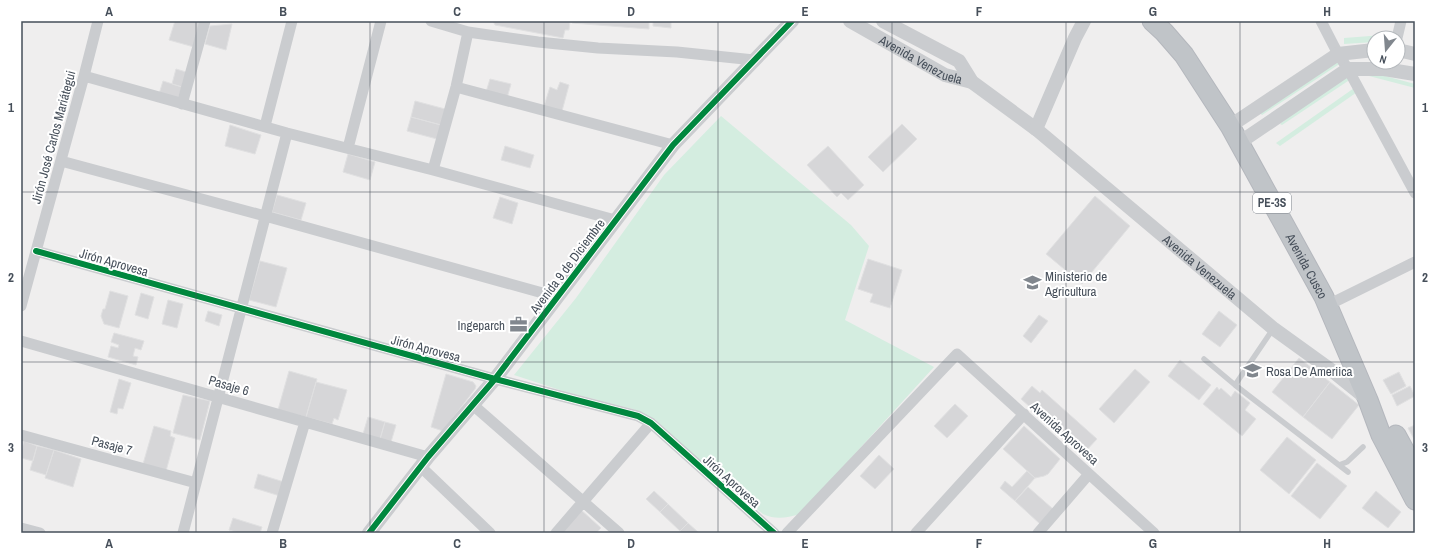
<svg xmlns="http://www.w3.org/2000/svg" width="1436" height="554" font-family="'Archivo Narrow',sans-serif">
  <rect width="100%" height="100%" fill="#efeeee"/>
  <path fill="#d4ede0" d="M1383 35V38H1374V42L1344 44V38Z
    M1344 54 1347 59 1262 115 1259 112Z
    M1346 71 1351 79 1282 125 1280 124Z
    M1370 72 1415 84V88L1369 76Z
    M1357 86 1360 90 1280 146 1276 143Z
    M721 116 851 225 869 246 845 320 934 367 800 514C786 518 776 520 763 514L686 448 655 419 633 409 563 391 514 375 576 298 664 175Z"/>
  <path fill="#d6d6d8" stroke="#e0e0e1" d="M175 21H201L194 47 169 40Z
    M493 21H570L569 30H565L563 38 495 25Z
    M572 21H649V29L572 23Z
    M653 21H671V28L653 26Z
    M232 24 226 50 205 44 210 26Z
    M176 69 186 72 182 87 172 84Z
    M490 79 511 84 507 98 486 92Z
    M163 81 182 87 178 99 159 94Z
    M560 82 569 85 562 111 544 106 550 87 557 90Z
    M415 101 445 109 441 125 411 117Z
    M411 117 441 125 437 139 407 131Z
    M902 124 917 139 883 172 868 157Z
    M230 125 261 135 255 154 225 146Z
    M505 146 534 155 530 168 501 160Z
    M828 146 864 185 848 200 841 193 837 197 807 165Z
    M348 154 375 162 370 180 343 172Z
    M277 195 306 203 301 220 272 212Z
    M1095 196 1130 226 1082 284 1046 254Z
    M500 197 518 203 512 224 493 218Z
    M868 259 902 270 890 308 870 302 873 294 858 289Z
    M260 261 287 268 276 307 249 300Z
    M110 291 128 296 119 328 104 324 101 316 103 309H105Z
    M141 293 154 297 148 319 135 315Z
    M168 300 183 304 177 328 162 324Z
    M208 311 222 315 219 326 205 321Z
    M1219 311 1237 325 1220 347 1202 334Z
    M1039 315 1048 321 1031 343 1023 336Z
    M114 333 144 341 141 350 135 348 133 356 138 357 136 365 108 357 111 346 118 348 119 345 111 342Z
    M1299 358 1330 382 1303 417 1272 392Z
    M1180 360 1211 385 1199 400 1168 376Z
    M1135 369 1150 382 1114 423 1099 409Z
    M289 371 317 379 306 417 278 410Z
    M1399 372 1406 386 1391 394 1383 380Z
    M446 374 473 382 476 386 475 389 443 431 431 427Z
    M119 379 131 383 123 409 118 408 117 414 110 412Z
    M316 382 347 390 338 420 334 418 332 424 306 417Z
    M1330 382 1359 405 1332 439 1303 417Z
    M1032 386 1040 393 1042 390 1097 439 1083 454 1021 399Z
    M1410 386 1415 396 1397 406 1392 395Z
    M1217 387 1219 390 1221 388 1231 397 1235 391 1250 403 1245 410 1256 419 1242 436 1203 404Z
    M183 395 210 401 200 440 173 433Z
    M955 404 968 416 947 438 934 426Z
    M368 417 385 422 380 439 363 434Z
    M385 422 396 425 391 442 380 439Z
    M1415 425V441L1408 428Z
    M154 426 171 431 170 436 175 438 166 471 143 464Z
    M1024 426 1060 459 1048 474 1044 476 1035 478 1003 449Z
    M1287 437 1316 460 1289 494 1260 470Z
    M24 441 37 446 33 461 21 458V452Z
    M37 446 54 450 46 475 30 470Z
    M54 450 81 459 73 487 45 478Z
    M879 455 894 469 875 489 860 476Z
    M1317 463 1347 486 1320 519 1291 496Z
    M1027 471 1035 478 1015 501 1000 488 1005 481 1012 487Z
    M258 474 284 482 280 496 254 488Z
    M1028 487 1053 509 1040 524 1015 501Z
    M654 491 668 504 660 512 646 499Z
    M1376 491 1401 512 1388 528 1362 508Z
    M668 504 688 523 680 531 660 512Z
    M580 509 601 528 596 533H558Z
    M233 518 262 527 260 533H239L229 530Z
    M688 523 699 533H682L680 531Z"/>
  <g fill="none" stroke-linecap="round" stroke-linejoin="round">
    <defs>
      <g id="trunk">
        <path id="s3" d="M1152 21 1164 32 1184 55 1230 126 1324 297 1368 400 1381 435 1415 500"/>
        <path d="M1396 435 1415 470"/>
      </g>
    </defs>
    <use href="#trunk" stroke="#b4b7bd" stroke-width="21"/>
    <path stroke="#cacccf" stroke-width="5.5" d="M1204 359 1235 385 1348 472
      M1235 385 1273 329
      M1339 465 1347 462 1363 447"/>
    <path stroke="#cacccf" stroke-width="11" d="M431 21 468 32 538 42 598 48 677 52 754 60
      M1321 21 1338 54 1348 69 1415 193
      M1397 38 1401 21
      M84 76 287 133 433 170 615 220
      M456 87 673 145
      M182 104 205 21
      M265 126 292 21
      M348 148 381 21
      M61 161 265 216 557 297
      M433 170 456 87 468 32
      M36 251 495 379 638 416 651 423 774 533
      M1328 305 1415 262
      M21 306 84 76 98 21
      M21 341 428 457
      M473 405 619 533
      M21 435 196 483
      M421 467 490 533
      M21 528 40 533
      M183 533 287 133
      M272 533 305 422
      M556 533 651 423
      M787 533 957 354 1154 533
      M916 533 1024 414
      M1038 533 1089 474"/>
    <g stroke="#cacccf" stroke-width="14">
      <path id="s1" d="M850 21 945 75 972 82"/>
      <path id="s2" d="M883 21 959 61 972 82 1036 129 1274 329 1335 373 1366 398"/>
      <path d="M1398 50 1415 54"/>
      <path d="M1230 126 1338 54 1374 50"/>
      <path d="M1036 129 1075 38 1084 21"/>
      <path d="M1239 143 1348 69H1384L1415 74"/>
      <path d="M369 533 428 457 495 379 673 145 792 21"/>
    </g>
    <use href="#trunk" stroke="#c0c4c8" stroke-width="19"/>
    <defs>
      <path id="cycleway" d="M36 251 495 379 638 416 651 423 774 533
        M369 533 428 457 495 379 673 145 792 21"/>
    </defs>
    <use href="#cycleway" stroke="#fff" stroke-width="8"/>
    <use href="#cycleway" stroke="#00873e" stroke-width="6"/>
  </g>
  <path fill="none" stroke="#464f5a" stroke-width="1" stroke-opacity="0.55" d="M196 21V533M370 21V533M544 21V533M718 21V533M892 21V533M1066 21V533M1240 21V533M21 192H1415M21 362H1415"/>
  <defs>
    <symbol id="school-bare" viewBox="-9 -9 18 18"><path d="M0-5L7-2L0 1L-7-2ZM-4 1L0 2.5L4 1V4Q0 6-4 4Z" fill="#81878e" stroke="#fff" stroke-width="2.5" paint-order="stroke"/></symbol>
    <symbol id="office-bare" viewBox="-9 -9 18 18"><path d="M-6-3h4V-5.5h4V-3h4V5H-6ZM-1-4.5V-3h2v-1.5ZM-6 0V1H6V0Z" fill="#81878e" stroke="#fff" stroke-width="2.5" paint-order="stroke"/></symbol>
  </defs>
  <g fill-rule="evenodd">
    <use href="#school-bare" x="1020" y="270" width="25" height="25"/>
    <use href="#office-bare" x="506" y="312" width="25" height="25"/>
    <use href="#school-bare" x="1240" y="358" width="25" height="25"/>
  </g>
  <g text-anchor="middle" stroke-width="4" stroke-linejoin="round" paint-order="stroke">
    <rect fill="#fff" stroke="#7e848c" stroke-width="1" x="1253" y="193" width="38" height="20" rx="3"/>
    <g font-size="12" font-weight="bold" fill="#464f5a">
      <text x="1272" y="207">PE-3S</text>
    </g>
    <g font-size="13" fill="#464f5a" stroke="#fff">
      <text dy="5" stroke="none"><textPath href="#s1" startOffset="81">Avenida Venezuela</textPath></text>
      <text transform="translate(53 137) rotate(-75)" y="5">Jirón José Carlos Mariátegui</text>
      <text transform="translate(114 262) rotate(16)" y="5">Jirón Aprovesa</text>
      <text transform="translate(567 266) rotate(-53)" y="5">Avenida 9 de Diciembre</text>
      <text dy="5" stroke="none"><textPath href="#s3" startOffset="291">Avenida Cusco</textPath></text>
      <text dy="5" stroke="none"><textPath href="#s2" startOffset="404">Avenida Venezuela</textPath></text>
      <text transform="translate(426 348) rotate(15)" y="5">Jirón Aprovesa</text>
      <text transform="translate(229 385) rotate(16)" y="5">Pasaje 6</text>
      <text transform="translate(1065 433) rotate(42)" y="5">Avenida Aprovesa</text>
      <text transform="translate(112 445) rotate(15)" y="5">Pasaje 7</text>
      <text transform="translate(732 481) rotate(42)" y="5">Jirón Aprovesa</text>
    </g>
    <g font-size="13" fill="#464f5a" stroke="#fff" text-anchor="start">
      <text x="1045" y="281">Ministerio de<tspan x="1045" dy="15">Agricultura</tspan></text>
      <text x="505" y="330" text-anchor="end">Ingeparch</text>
      <text x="1266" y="376">Rosa De Ameriica</text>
    </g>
  </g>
  <rect width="1436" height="554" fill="none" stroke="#ffffff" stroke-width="44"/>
  <g transform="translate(1386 50) rotate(197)"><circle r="19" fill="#ffffff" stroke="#b5b9bd"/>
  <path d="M0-3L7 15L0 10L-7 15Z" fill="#81878e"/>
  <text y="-6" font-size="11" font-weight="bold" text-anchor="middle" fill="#464f5a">N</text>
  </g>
  <rect x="22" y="22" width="1392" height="510" fill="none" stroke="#464f5a" stroke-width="1.5"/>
  <g font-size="13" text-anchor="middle" font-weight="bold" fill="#464f5a">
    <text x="109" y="16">A</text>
    <text x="283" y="16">B</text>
    <text x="457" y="16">C</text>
    <text x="631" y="16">D</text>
    <text x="805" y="16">E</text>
    <text x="979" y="16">F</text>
    <text x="1153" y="16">G</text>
    <text x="1327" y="16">H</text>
    <text x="11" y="112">1</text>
    <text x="1425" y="112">1</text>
    <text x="11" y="282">2</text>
    <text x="1425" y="282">2</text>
    <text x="11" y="452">3</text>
    <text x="1425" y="452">3</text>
    <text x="109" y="548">A</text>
    <text x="283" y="548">B</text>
    <text x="457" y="548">C</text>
    <text x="631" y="548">D</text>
    <text x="805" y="548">E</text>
    <text x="979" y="548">F</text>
    <text x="1153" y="548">G</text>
    <text x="1327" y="548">H</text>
  </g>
</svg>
